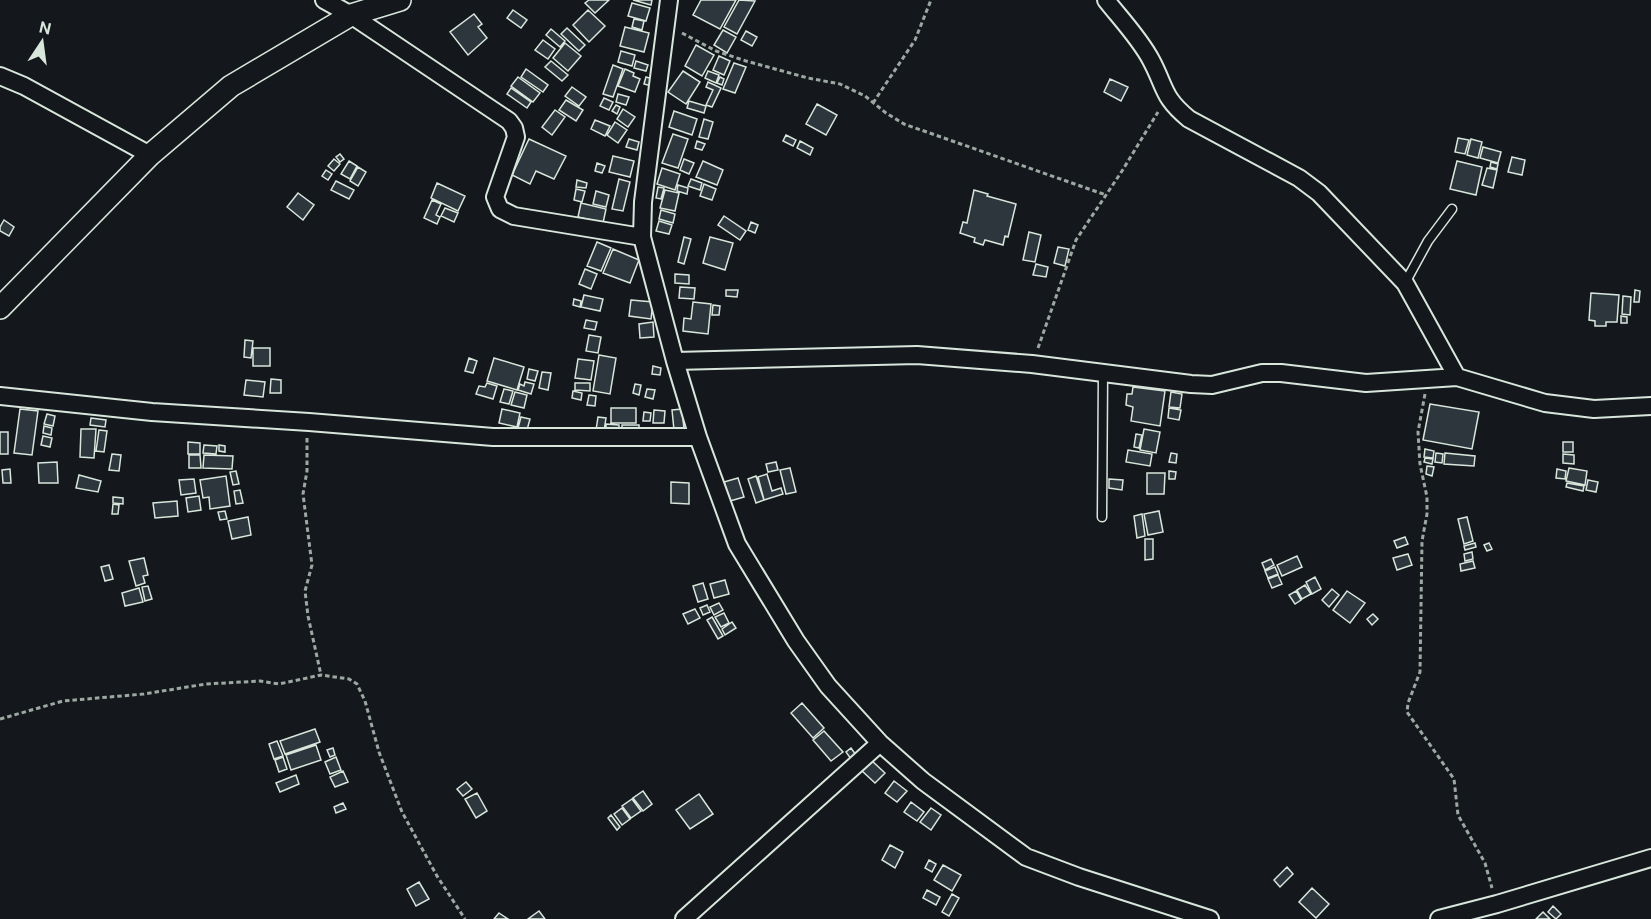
<svg xmlns="http://www.w3.org/2000/svg" width="1651" height="919" font-family="'DM Sans',sans-serif">
  <rect width="100%" height="100%" fill="#14181c"/>
  <path fill="#2c363c" stroke="#d8e6dc" stroke-width="1.5" d="M589 0H609L595 13 585 3Z
    M633 0H652L651 5Z
    M701 0H736L720 29 693 15Z
    M739 0 755 1 737 34 724 27Z
    M632 3 650 8 646 21 628 16Z
    M513 10 527 20 521 28 507 18Z
    M588 10 605 26 589 42 573 25Z
    M474 14 482 24 478 27 487 38 468 55 450 32Z
    M634 19 644 21 642 30 632 27Z
    M625 27 649 33 644 52 620 46Z
    M567 28 585 45 579 51 561 34Z
    M551 29 565 41 560 47 546 35Z
    M723 30 736 37 727 53 714 45Z
    M746 31 757 37 752 46 741 40Z
    M543 40 555 49 548 59 535 50Z
    M565 43 581 56 568 71 553 58Z
    M696 45 714 55 702 76 685 66Z
    M621 51 635 55 632 66 618 62Z
    M719 56 730 61 724 75 713 70Z
    M551 61 568 75 562 81 545 67Z
    M636 61 648 65 646 71 634 68Z
    M734 63 746 67 735 93 723 89Z
    M613 65 623 69 613 97 603 94Z
    M526 69 548 85 543 92 521 77Z
    M625 69 634 73 633 76 640 79 635 92 618 86Z
    M683 71 700 82 686 104 668 92Z
    M708 71 719 75 716 83 705 78Z
    M518 77 540 93 533 102 511 86Z
    M646 77 653 79 652 86 644 84Z
    M720 77 724 79 722 85 717 83Z
    M1110 79 1128 87 1121 101 1104 92Z
    M708 82 721 88 712 107 706 105 713 90 706 87Z
    M572 87 586 97 579 106 565 96Z
    M511 88 531 102 527 108 507 94Z
    M618 94 629 97 626 105 616 102Z
    M604 98 613 102 609 110 600 106Z
    M566 100 583 110 576 121 559 110Z
    M689 101 706 106 704 113 687 108Z
    M817 104 837 115 826 135 806 124Z
    M616 105 620 107 617 114 612 111Z
    M623 109 635 117 628 127 617 119Z
    M555 110 565 117 552 135 542 127Z
    M674 111 697 119 692 135 669 127Z
    M704 119 713 122 708 139 699 137Z
    M595 120 610 126 605 136 591 129Z
    M615 122 627 130 618 143 607 135Z
    M673 134 688 139 678 168 662 163Z
    M786 135 796 140 793 146 783 141Z
    M1458 138 1469 140 1465 154 1455 152Z
    M529 139 566 156 554 179 536 171 530 184 512 175Z
    M629 139 639 142 637 150 626 147Z
    M1471 139 1482 142 1478 158 1467 155Z
    M697 141 705 144 702 150 695 148Z
    M800 141 813 148 810 155 797 148Z
    M1483 147 1501 152 1498 163 1480 158Z
    M340 154 344 159 340 162 336 157Z
    M613 156 634 161 630 177 609 172Z
    M1512 157 1525 160 1522 175 1508 172Z
    M334 159 340 164 334 171 328 166Z
    M684 159 694 163 689 174 680 170Z
    M349 161 357 166 350 179 341 174Z
    M703 161 723 170 717 185 696 177Z
    M1457 161 1482 167 1476 195 1450 189Z
    M1491 162 1498 164 1497 169 1490 167Z
    M597 163 605 166 602 173 595 171Z
    M358 167 366 172 358 186 350 181Z
    M662 168 680 174 675 190 657 184Z
    M1487 168 1497 170 1493 188 1482 185Z
    M326 170 332 174 328 180 322 176Z
    M619 179 630 182 623 211 612 209Z
    M691 179 702 183 700 190 688 186Z
    M577 180 587 183 586 188 576 187Z
    M336 181 354 190 349 199 331 190Z
    M437 183 465 196 458 211 431 198Z
    M704 184 716 189 712 200 700 196Z
    M678 185 688 188 687 194 677 191Z
    M658 187 664 188 661 199 656 198Z
    M576 189 585 191 582 202 574 200Z
    M665 190 679 193 675 211 660 208Z
    M974 190 988 194 987 196 1016 204 1008 237 1005 236 1003 245 985 240 983 245 974 242 975 238 960 233 963 222 967 223Z
    M596 191 609 195 606 207 593 204Z
    M298 193 314 205 303 220 287 207Z
    M432 200 441 204 436 215 440 217 437 224 424 218Z
    M581 203 606 209 603 223 578 217Z
    M445 208 458 213 454 222 441 216Z
    M661 210 675 214 673 223 659 219Z
    M724 216 746 231 740 240 718 225Z
    M4 220 14 227 9 236 0 231V227Z
    M659 221 672 225 669 234 656 231Z
    M751 222 758 225 755 233 748 230Z
    M1029 232 1041 235 1035 262 1023 260Z
    M684 237 691 239 684 264 678 262Z
    M710 237 733 243 725 270 703 263Z
    M597 242 611 248 601 271 587 266Z
    M1058 247 1069 249 1065 266 1054 263Z
    M613 249 639 260 630 283 603 273Z
    M1036 264 1048 267 1046 277 1033 275Z
    M585 269 597 274 591 289 579 284Z
    M675 274 689 275V284L675 283Z
    M680 287 695 288 694 299 679 298Z
    M726 290H738L737 297 726 296Z
    M1635 290 1640 291 1639 302H1634Z
    M1591 293 1619 295 1617 322H1606V326H1595V321L1589 320Z
    M584 295 603 299 600 311 581 307Z
    M1623 296 1631 297 1630 315 1622 314Z
    M574 299 581 301 580 307 573 305Z
    M631 300 653 302 651 319 629 316Z
    M693 302 711 304 708 334 683 331 684 318 691 319Z
    M713 305 720 306 719 315H712Z
    M1621 316 1627 317V323H1621Z
    M586 320 597 322 595 330 584 328Z
    M653 322 654 337 640 338 639 324Z
    M589 335 601 337 598 353 586 351Z
    M245 340 253 341 251 358 244 357Z
    M253 348H270V366H253Z
    M599 355 616 358 610 394 593 391Z
    M469 358 477 361 473 373 465 371Z
    M494 358 524 367 517 390 487 381Z
    M578 359 594 361 591 380 575 378Z
    M653 366 661 368 660 375 652 374Z
    M529 369 538 371 535 381 527 379Z
    M542 372 551 373 548 390 539 388Z
    M271 379 281 380V393H270Z
    M246 380 265 382 263 397 244 395Z
    M525 382 534 384 531 394 518 390 520 384 524 386Z
    M487 383 497 386 493 399 476 394 479 386 485 387Z
    M575 383H590V391L575 390Z
    M635 384 641 385 639 395 633 393Z
    M1133 387 1165 391 1160 426 1131 421 1133 407 1126 405 1127 394H1132Z
    M504 389 513 391 509 404 500 402Z
    M647 389 655 390 653 399 645 397Z
    M573 391 582 393 581 400 572 398Z
    M515 392 527 395 524 408 511 405Z
    M1171 392 1182 394 1180 408 1169 407Z
    M589 395 596 396 595 406 587 405Z
    M1430 404 1479 412 1472 449 1423 440Z
    M611 408H636V423H611Z
    M1169 408 1181 410 1179 420 1168 418Z
    M20 409 38 411 32 455 14 453Z
    M502 409 520 413 517 427 499 423Z
    M682 409 684 429 674 430 672 410Z
    M654 410 665 411 664 423H653Z
    M644 412 651 413 650 421H643Z
    M47 414 55 416 53 426 44 424Z
    M521 417 530 419 527 430 518 428Z
    M598 417 606 418 604 431 596 430Z
    M91 418 106 420 105 427 90 425Z
    M606 424 619 425V433L606 432Z
    M622 425H639V432H622Z
    M44 426 52 428 51 435 43 433Z
    M81 429H96L94 458 80 457Z
    M1144 429 1160 432 1156 453 1140 450Z
    M99 430 107 431 104 452 96 451Z
    M0 432H8V454H0Z
    M1136 434 1142 435 1139 448 1134 447Z
    M43 436 52 438 50 447 41 445Z
    M188 442 200 443V454H188Z
    M1563 442H1573V452H1563Z
    M204 445 217 446 216 454 203 453Z
    M219 445 225 446V452L219 451Z
    M1425 449 1434 451 1433 458 1424 457Z
    M1128 450 1152 454 1150 466 1126 462Z
    M1171 453 1177 454 1176 463 1169 462Z
    M1436 453 1443 454 1442 463 1435 462Z
    M1445 453 1475 456 1474 466 1444 464Z
    M112 454 121 455 119 471 109 470Z
    M1563 454 1574 455V464L1563 463Z
    M189 455H200L201 468H189Z
    M204 455 233 456 232 469 203 468Z
    M1425 458 1433 459 1432 464 1424 462Z
    M57 462 58 483H39L38 463Z
    M776 462 778 470 768 472 766 464Z
    M1427 466 1434 467 1432 476 1426 474Z
    M790 468 796 492 786 494 780 470Z
    M1569 468 1587 471 1585 485 1566 481Z
    M10 469 11 483H3L2 470Z
    M1557 469 1566 471 1565 479 1556 478Z
    M236 471 239 484 233 485 230 472Z
    M1169 471 1176 472 1175 479H1169Z
    M1147 473H1165L1164 494H1147Z
    M767 474 772 491 781 488 783 494 764 500 758 477Z
    M79 475 101 481 98 492 76 488Z
    M226 476 230 506 210 509 209 497 203 498 200 480Z
    M756 476 764 500 756 503 748 479Z
    M738 478 744 497 730 501 724 482Z
    M194 479 196 493 181 495 179 480Z
    M1109 479 1123 480 1122 490 1109 488Z
    M1588 480 1598 482 1596 492 1586 490Z
    M671 482 689 483V504L671 503Z
    M1567 483 1584 486 1583 491 1566 487Z
    M240 490 243 503 236 504 234 491Z
    M199 496 201 510 188 512 186 498Z
    M113 497 123 498V504L113 503Z
    M177 501 178 516 155 518 153 503Z
    M113 504 119 505 118 514H112Z
    M225 511 227 519 220 520 218 512Z
    M1159 511 1163 532 1148 535 1144 514Z
    M1142 514 1145 536 1137 538 1134 516Z
    M248 517 251 535 232 539 228 521Z
    M1467 517 1473 541 1464 544 1458 519Z
    M1405 537 1408 544 1397 548 1394 541Z
    M1145 539H1153V559L1145 560Z
    M1475 543 1476 547 1465 550 1464 546Z
    M1489 543 1492 549 1487 551 1484 545Z
    M1472 552 1473 559 1465 561 1464 554Z
    M1408 554 1412 565 1397 570 1393 558Z
    M1297 556 1302 567 1282 576 1277 565Z
    M144 558 148 575 143 576 145 583 136 586 129 561Z
    M1271 559 1274 565 1265 570 1262 563Z
    M1473 561 1475 568 1461 571 1460 564Z
    M109 565 113 579 105 581 101 567Z
    M1275 567 1278 574 1268 578 1265 571Z
    M1278 575 1282 584 1272 588 1268 579Z
    M1315 577 1321 589 1312 594 1306 582Z
    M725 580 729 594 714 598 710 584Z
    M703 583 708 599 698 602 693 586Z
    M1305 585 1311 594 1302 599 1297 590Z
    M148 586 152 599 145 601 142 587Z
    M139 588 143 602 125 606 122 593Z
    M1332 589 1339 595 1329 607 1322 600Z
    M1296 591 1301 600 1295 604 1289 595Z
    M1347 591 1365 603 1350 623 1333 610Z
    M719 603 723 610 714 615 710 607Z
    M707 605 710 612 703 615 700 608Z
    M695 609 700 618 688 624 683 614Z
    M724 613 729 623 721 627 715 617Z
    M1373 614 1378 619 1372 625 1367 619Z
    M712 617 723 636 718 639 707 620Z
    M732 622 736 628 725 635 722 629Z
    M802 703 824 728 813 738 791 713Z
    M315 729 320 742 285 754 280 741Z
    M824 731 843 752 831 761 813 740Z
    M277 741 283 756 274 759 269 744Z
    M316 745 321 760 291 770 286 755Z
    M333 748 335 755 330 757 327 750Z
    M851 748 856 755 851 759 846 752Z
    M283 757 287 769 279 772 275 760Z
    M336 757 341 770 330 774 325 762Z
    M871 760 885 773 875 783 861 770Z
    M343 771 348 782 335 787 330 777Z
    M296 775 299 784 280 792 276 783Z
    M894 781 907 791 897 802 885 793Z
    M466 782 472 789 463 796 457 789Z
    M643 791 652 804 643 811 633 798Z
    M477 793 487 811 476 818 465 799Z
    M699 794 713 814 690 829 676 810Z
    M632 799 641 811 631 818 622 806Z
    M911 802 924 812 917 821 904 812Z
    M343 803 346 809 336 813 334 807Z
    M622 808 630 819 622 825 614 814Z
    M931 808 941 815 931 830 920 822Z
    M611 815 620 827 617 830 608 818Z
    M890 845 903 852 895 868 882 860Z
    M929 860 936 864 932 872 925 868Z
    M943 865 961 875 952 891 934 880Z
    M1287 867 1293 874 1280 887 1274 880Z
    M419 882 429 899 416 906 407 889Z
    M1312 888 1329 904 1316 918 1299 902Z
    M927 890 940 897 936 905 923 898Z
    M952 894 959 898 949 916 942 912Z
    M1553 906 1561 914 1556 919 1548 912Z
    M539 911 545 919H528Z
    M1543 912 1550 919H1536Z
    M499 913 508 919H494Z"/>
  <g fill="none" stroke-linecap="round" stroke-linejoin="round">
    <defs>
      <path id="service" d="M1405 283 1428 241 1452 209
        M1102 517 1103 373"/>
      <path id="minor" d="M324 0 351 15 509 121 514 128 516 137 495 197 500 209 514 216 642 237
        M669 0 643 202 642 237 675 361 698 437 737 544 796 641 828 686 880 743 923 781 1026 857 1079 877 1210 919
        M1106 0C1121 19 1140 39 1151 60 1166 88 1162 97 1189 119L1299 178 1319 193 1405 283 1457 377
        M0 76 24 86 150 155
        M675 361 917 355 1032 364 1191 384 1212 385 1262 373H1281L1366 383 1457 377 1545 403 1594 409 1651 406
        M0 396 152 412 309 422 493 437H698
        M684 919 880 743
        M1439 919 1497 904 1651 858"/>
      <path id="tertiary" d="M0 308 150 155 231 86 351 15 400 0"/>
    </defs>
    <use href="#service" stroke="#d8e6dc" stroke-width="11"/>
    <use href="#minor" stroke="#d8e6dc" stroke-width="20"/>
    <use href="#tertiary" stroke="#d8e6dc" stroke-width="24"/>
    <path stroke="#9da8a2" stroke-width="3" stroke-dasharray="4.5 3" stroke-linecap="butt" d="M682 33 716 51 746 61 808 78 840 84 865 96 886 113 904 124 1106 195
      M873 103 915 40 931 0
      M1038 348 1076 240 1122 171 1158 112
      M1425 394 1418 432 1420 464 1427 497V514L1422 541 1420 672 1408 703 1407 712 1454 779 1458 815 1485 863 1492 888
      M307 438V471L303 494 312 565 305 591 308 616 321 675
      M0 719 63 701 144 694 206 684 260 681 279 684 321 675 349 679 357 684 365 701 379 752 402 812 437 876 465 919"/>
    <use href="#service" stroke="#14181c" stroke-width="8"/>
    <use href="#minor" stroke="#14181c" stroke-width="16"/>
    <use href="#tertiary" stroke="#14181c" stroke-width="21"/>
  </g>
  <g transform="translate(42 42) rotate(13)" stroke="#14181c" stroke-width="4.5" paint-order="stroke">
  <path d="M0-4.5L10 22L0 15L-10 22Z" fill="#d8e6dc"/>
  <text y="-9" font-size="16" font-weight="bold" text-anchor="middle" fill="#d8e6dc">N</text>
  </g>
</svg>
